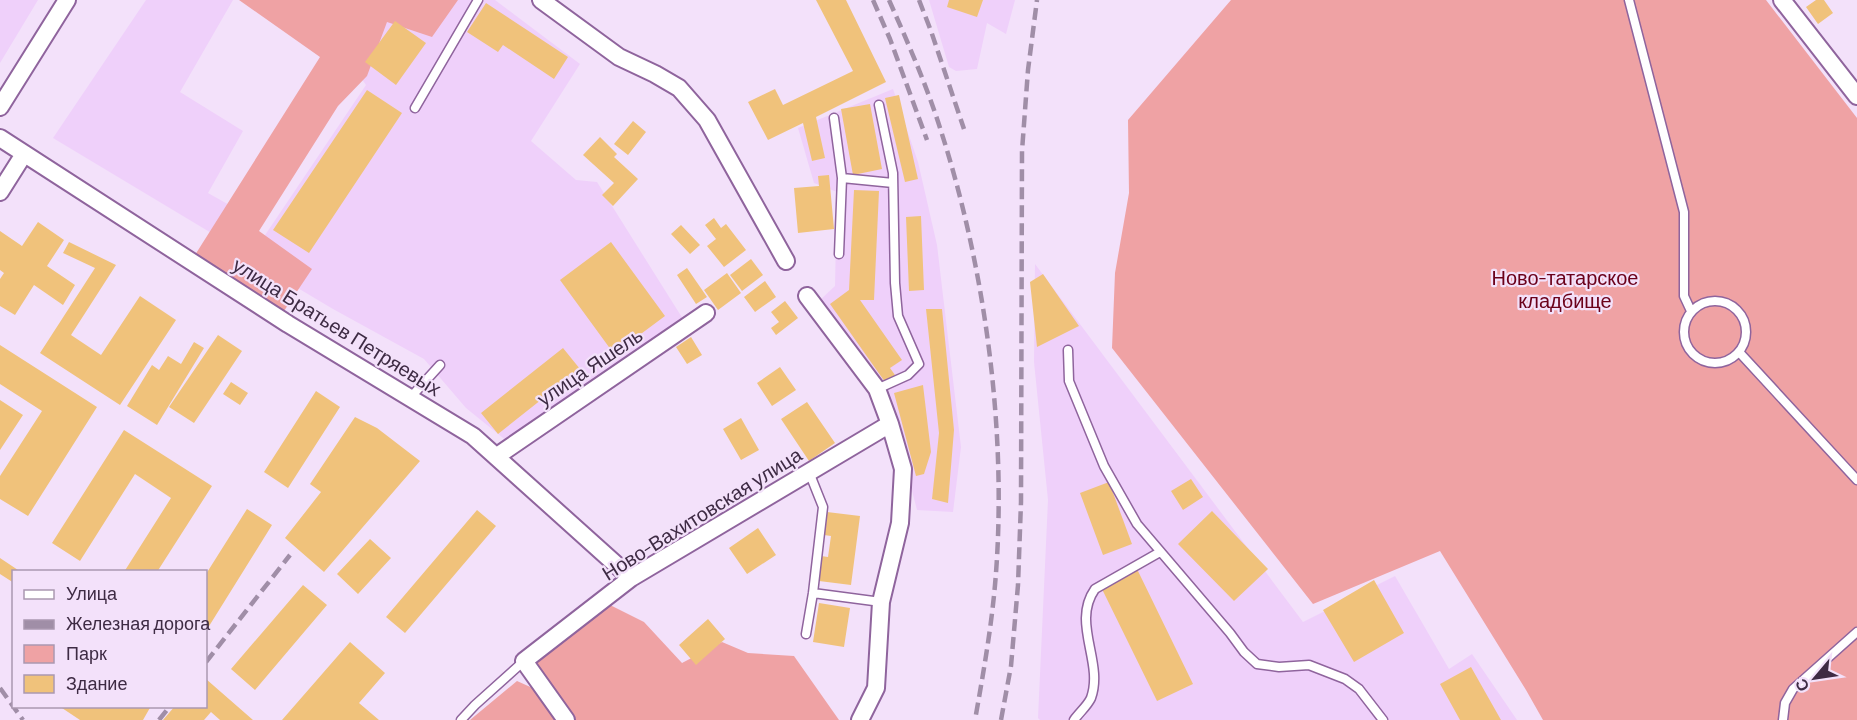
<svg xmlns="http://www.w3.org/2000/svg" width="1857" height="720" font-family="Barlow,sans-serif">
  <rect width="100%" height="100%" fill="#f3e1fa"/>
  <path fill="#efd0fa" d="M0 0H38L0 63Z
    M146 0H233L180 92 243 131 208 193 240 211 223 240 53 138Z
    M443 0H495L580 64 531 141 576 180 597 182 683 319 508 442 466 408 424 359 333 309 249 259 366 85 356 71 390 16Z
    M929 0H1015L1006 34 987 23 977 69 956 71 949 67Z
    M893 89 918 162 937 245 961 447 953 512 917 510 888 398 819 301 835 286 837 192 814 183 798 128Z
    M1035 264 1303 622 1395 576 1449 669 1472 654 1517 720H1040L1038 718 1048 500 1034 362Z"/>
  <path fill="#efa2a4" d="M239 0H458L432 37 387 22 367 76 338 106 259 231 312 269 284 311 195 255 320 57Z
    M1231 0H1766L1857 118V720H1543L1526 690 1440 551 1313 604 1112 348 1115 273 1129 193 1128 120Z
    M602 601 644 622 682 663 722 642 748 653 794 656 839 720H566L524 661Z
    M517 681 537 690 558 720H470Z"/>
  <path fill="#f0c27b" d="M816 0H846L886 82 816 117 825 158 812 161 803 123 768 140 748 102 775 89 783 105 853 71Z
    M949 0H983L977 17 947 7Z
    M1816 0H1824L1833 13 1818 24 1806 7Z
    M486 3 568 57 554 79 503 45 498 52 467 32Z
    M395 21 426 43 396 85 365 62Z
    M367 90 402 113 309 253 273 230Z
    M899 95 918 179 905 182 885 98Z
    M870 104 882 169 853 175 841 109Z
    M633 121 646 132 628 155 614 144Z
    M600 137 617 154 614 157 638 179 613 206 602 195 614 183 583 155Z
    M829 175 834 229 798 233 794 188 819 186 818 176Z
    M854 190 879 191 874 300H860L902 360 890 368 895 375 885 382 830 304 849 290Z
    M921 216 924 290 909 291 906 217Z
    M714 218 721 228 726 224 746 250 724 267 707 246 716 239 705 225Z
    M38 222 64 240 47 266 75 285 63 305 34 285 15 315 0 306V279L4 273 0 270V231L22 246Z
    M681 225 700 245 690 254 671 234Z
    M69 242 116 265 71 335 101 355 140 296 176 320 120 405 40 353 95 268 63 253Z
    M611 242 665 316 614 354 560 280Z
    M751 259 763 275 742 291 730 275Z
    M687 268 707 297 696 304 677 275Z
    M727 273 741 293 718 310 704 290Z
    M1043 274 1079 326 1037 347 1030 282Z
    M765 281 776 297 755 312 744 297Z
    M785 301 798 318 776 335 771 328 779 322 771 312Z
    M926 309H942L954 430 948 503 932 499 939 433Z
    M218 335 242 351 194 423 169 407Z
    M691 337 702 355 687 364 676 347Z
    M194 342 204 348 157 425 127 406 152 365 159 370 168 356 181 364Z
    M0 345 97 407 28 516 0 499V476L42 411 0 384Z
    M563 348 580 369 498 434 481 413Z
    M780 367 796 390 772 406 757 383Z
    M231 382 248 393 240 405 223 394Z
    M923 385 931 452 924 474 916 476 894 393Z
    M316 391 340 407 288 488 264 472Z
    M0 400 23 415 0 450Z
    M807 402 835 443 809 461 781 419Z
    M355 417 377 428 420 461 324 572 285 538 321 492 310 484Z
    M741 418 759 450 741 460 723 429Z
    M124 430 212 486 157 572H124L171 498 135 474 80 561 52 543Z
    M1191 479 1203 497 1183 510 1171 491Z
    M1109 482 1132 544 1103 555 1080 493Z
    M247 509 272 525 206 631V574Z
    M477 510 496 526 405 633 386 617Z
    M1212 511 1268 569 1234 601 1178 544Z
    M827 512 860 516 851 585 819 581 821 556 828 557 831 536 824 535Z
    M758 528 776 555 747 574 729 548Z
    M370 539 391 558 358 594 337 574Z
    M0 558 21 572H14V583L0 574Z
    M1137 569 1193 684 1157 701 1101 587Z
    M1374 580 1404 633 1354 662 1323 610Z
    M303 585 327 605 255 690 231 669Z
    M819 603 850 608 844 647 813 642Z
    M708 619 725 639 696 665 679 645Z
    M350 642 385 673 359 703 379 720H282Z
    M1471 667 1501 720H1460L1440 684Z
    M206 679 253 720H220L211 712 204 720H163L175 706H206Z
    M59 706H151L143 720H80Z"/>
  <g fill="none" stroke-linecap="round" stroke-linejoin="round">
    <defs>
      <path id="lane" d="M1629 0 1684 212V296L1691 311
        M415 108 478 0
        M834 118 842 178 839 254
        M842 178 893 183
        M1684 332a31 31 0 1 1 62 0a31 31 0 1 1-62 0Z
        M1068 350 1069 381 1104 466 1137 524 1230 633 1244 652 1257 664 1279 667 1309 665 1345 679 1359 689 1383 720
        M1739 352 1857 480
        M877 389 908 375 919 364 898 316 895 283 893 173 879 105
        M410 398 440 365
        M813 593 881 602
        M806 634 813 593 823 507 809 472
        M461 720 475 705 524 661
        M1074 720C1079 713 1088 705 1091 698 1104 662 1071 623 1095 589L1160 552
        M1783 720 1785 703 1793 689 1857 632"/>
      <path id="street" d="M541 0 619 57 655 74 679 88 707 120 786 261
        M1782 0 1857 96
        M0 107 67 0
        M0 138 288 324 473 436 631 578
        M0 192 24 154
        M807 296 877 389 890 424 903 469 900 523 881 602 876 688 860 720
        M497 456 706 313
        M566 720 524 661 631 578 890 424"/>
    </defs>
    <use href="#lane" stroke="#8f649d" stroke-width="11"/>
    <use href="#street" stroke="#8f649d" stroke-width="20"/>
    <use href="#lane" stroke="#fff" stroke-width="8"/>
    <use href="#street" stroke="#fff" stroke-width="16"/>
    <path stroke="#a08ea7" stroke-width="4.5" stroke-dasharray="12 6" stroke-linecap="butt" d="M873 0 890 39 927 140
      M889 0C908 43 927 86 941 131 986 271 1008 438 995 585 991 630 983 675 975 720
      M919 0 931 31 964 129
      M206 662 290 555
      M0 688 23 720
      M159 720 170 706
      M1001 720 1011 666 1018 585 1021 502 1022 151 1028 70 1037 0"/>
  </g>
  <g text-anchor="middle" stroke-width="4.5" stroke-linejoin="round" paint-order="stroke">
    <g font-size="20" fill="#6b011b" stroke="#f3e1fa">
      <text x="1565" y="285">Ново-татарское<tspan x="1565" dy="23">кладбище</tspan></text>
    </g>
    <g font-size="20" fill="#3e2b44" stroke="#f3e1fa">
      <text transform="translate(337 327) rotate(32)" y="7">улица Братьев Петряевых</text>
      <text transform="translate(590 367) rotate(-34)" y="7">улица Яшель</text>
      <text transform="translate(702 514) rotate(-32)" y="7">Ново-Вахитовская улица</text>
    </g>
  </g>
  <rect x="12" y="570" width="195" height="138" fill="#f3e1fa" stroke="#ab98b1" stroke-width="1.5"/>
  <rect x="24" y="590" width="30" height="9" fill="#ffffff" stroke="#ab98b1" stroke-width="1.5"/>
  <text x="66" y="600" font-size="18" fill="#3e2b44">Улица</text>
  <rect x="24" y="620" width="30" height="9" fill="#a08ea7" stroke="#ab98b1" stroke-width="1.5"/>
  <text x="66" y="630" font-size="18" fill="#3e2b44">Железная дорога</text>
  <rect x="24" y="645" width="30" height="18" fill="#efa2a4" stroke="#ab98b1" stroke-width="1.5"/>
  <text x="66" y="660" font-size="18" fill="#3e2b44">Парк</text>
  <rect x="24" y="675" width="30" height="18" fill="#f0c27b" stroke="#ab98b1" stroke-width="1.5"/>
  <text x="66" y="690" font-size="18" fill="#3e2b44">Здание</text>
  <g transform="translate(1815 678) rotate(241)" stroke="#f3e1fa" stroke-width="4.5" paint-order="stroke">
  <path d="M0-4.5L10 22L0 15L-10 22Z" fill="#3e2b44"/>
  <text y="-9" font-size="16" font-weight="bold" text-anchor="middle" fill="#3e2b44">С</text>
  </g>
</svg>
